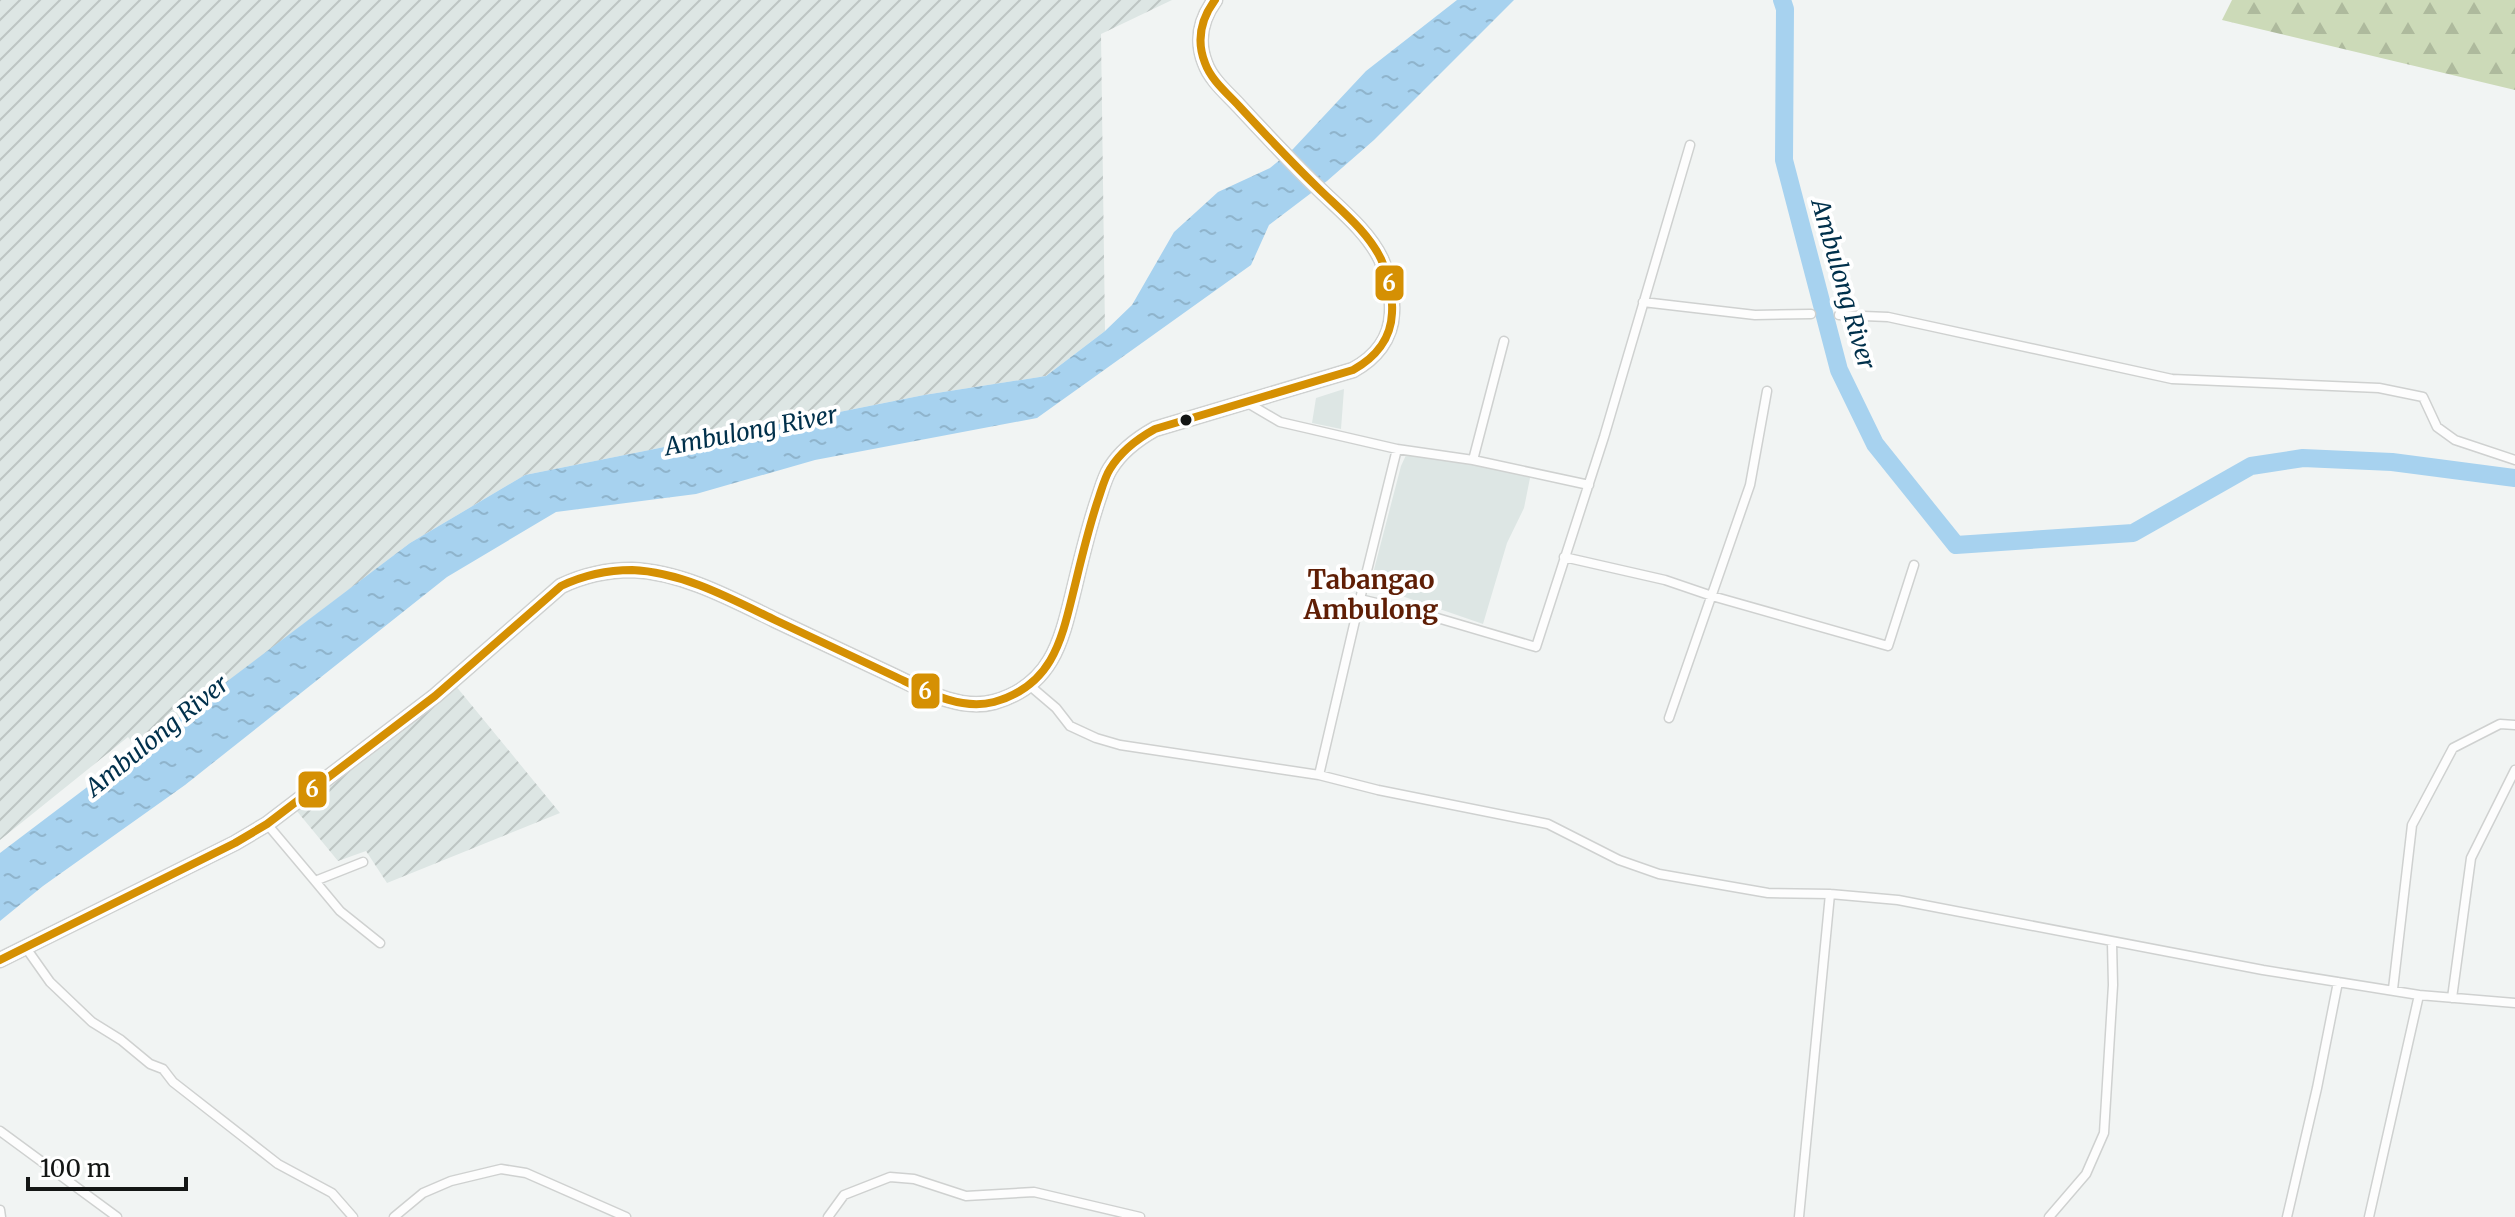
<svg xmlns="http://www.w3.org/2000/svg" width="2515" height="1217" font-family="Merriweather,serif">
  <defs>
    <pattern id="industrial-furrows" width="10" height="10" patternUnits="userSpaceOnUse" patternTransform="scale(2)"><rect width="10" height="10" fill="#dde6e4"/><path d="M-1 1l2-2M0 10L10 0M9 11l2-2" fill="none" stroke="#bdc5c3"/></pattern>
    <pattern id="forest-firs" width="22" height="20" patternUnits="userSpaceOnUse" patternTransform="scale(2)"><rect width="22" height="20" fill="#ccdab8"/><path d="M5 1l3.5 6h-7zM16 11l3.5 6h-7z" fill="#aeba9d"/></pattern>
    <pattern id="water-ripples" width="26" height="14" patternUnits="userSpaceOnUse" patternTransform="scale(2)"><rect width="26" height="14" fill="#a7d2ef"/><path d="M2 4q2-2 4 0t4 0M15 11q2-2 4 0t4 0" fill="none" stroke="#8fb4cc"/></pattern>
  </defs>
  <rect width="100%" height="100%" fill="#f1f4f3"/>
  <path fill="#dde6e4" d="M1344 389 1341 429 1312 423 1316 398Z
    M1407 453 1531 473 1524 508 1507 543 1483 624 1370 585 1401 466Z"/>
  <path fill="url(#industrial-furrows)" d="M0 0H1172L1101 34 1105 331 1046 376 924 395 525 475 410 543 138 750 128 737 0 840Z
    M455 685 560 813 387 883 366 851 338 861 296 810Z"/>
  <path fill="url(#forest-firs)" d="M2232 0H2515V90L2222 20Z"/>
  <path fill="url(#water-ripples)" d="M1457 0H1514L1374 140 1327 181 1269 225 1251 265 1037 418 815 460 696 494 556 512 447 577 185 785 43 886 0 921V853L410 543 525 475 924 395 1046 376 1105 331 1132 305 1174 232 1218 192 1270 168 1293 149 1366 71Z"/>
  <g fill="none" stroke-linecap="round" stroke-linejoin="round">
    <path stroke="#a7d2ef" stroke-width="18" d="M1782 0 1785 9 1784 160 1839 370 1875 444 1956 545 2133 533 2251 466 2303 458 2392 462 2515 478"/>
    <defs>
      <path id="minor" d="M1643 302 1755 315 1811 314
        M1839 315 1888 317 2172 379 2379 388 2423 397 2437 427 2455 440 2515 460
        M1246 402 1280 422 1397 449 1473 460 1589 485
        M1473 460 1504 341
        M1564 557 1665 580 1712 596 1888 646 1914 565
        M1360 599 1397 449
        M1029 685 1056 708 1070 726 1096 738 1120 745 1319 775 1378 790 1548 824 1619 860 1659 874 1768 893 1830 894 1898 900 2263 970 2419 995 2515 1003
        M1669 718 1750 485 1767 391
        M1319 775 1360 599 1434 617 1536 647 1604 437 1690 145
        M267 824 315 881 363 862
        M315 881 340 911 380 943
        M26 948 50 982 92 1022 121 1040 150 1064 163 1069 173 1082 278 1164 332 1193 353 1217
        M2393 989 2412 825 2453 748 2500 724 2515 725
        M2452 998 2471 858 2515 770
        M0 1131 117 1217
        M0 1210 1 1217
        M394 1217 423 1193 451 1181 501 1169 526 1173 626 1217
        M828 1217 844 1195 890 1177 914 1179 966 1196 1034 1192 1140 1217
        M1799 1217 1830 894
        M2049 1217 2086 1174 2104 1133 2113 985 2112 943
        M2287 1217 2317 1088 2338 982
        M2369 1217 2419 995"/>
      <path id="primary" d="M0 960 235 843 267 824 435 696 561 586C584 575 606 570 632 570 682 572 730 598 775 620 815 639 855 658 896 677 925 691 960 711 994 702 1054 685 1062 638 1075 585 1082 556 1089 526 1099 497 1102 488 1105 477 1110 469 1121 451 1137 439 1155 429L1353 370C1375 358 1391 339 1392 313 1393 294 1389 276 1381 259 1367 230 1338 208 1316 186 1289 160 1264 133 1239 106 1227 93 1211 80 1205 63 1196 40 1201 19 1215 0"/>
    </defs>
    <use href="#minor" stroke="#cfd1d0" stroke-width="11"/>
    <use href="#primary" stroke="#cfd1d0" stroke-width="17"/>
    <use href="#minor" stroke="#fdfdfd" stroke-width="8"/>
    <use href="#primary" stroke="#fdfdfd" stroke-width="14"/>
    <defs>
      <path id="bus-1" d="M0 960 235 843 267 824 435 696 561 586C584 575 606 570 632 570 682 572 730 598 775 620 815 639 855 658 896 677 925 691 960 711 994 702 1054 685 1062 638 1075 585 1082 556 1089 526 1099 497 1102 488 1105 477 1110 469 1121 451 1137 439 1155 429L1353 370C1375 358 1391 339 1392 313 1393 294 1389 276 1381 259 1367 230 1338 208 1316 186 1289 160 1264 133 1239 106 1227 93 1211 80 1205 63 1196 40 1201 19 1215 0"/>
    </defs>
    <use href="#bus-1" stroke="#fff" stroke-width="14"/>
    <use href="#bus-1" stroke="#d59003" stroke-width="8"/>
  </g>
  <circle fill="#141615" stroke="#fff" stroke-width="3" cx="1186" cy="420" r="7"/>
  <g text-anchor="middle" stroke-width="8" stroke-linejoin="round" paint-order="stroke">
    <g font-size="24" font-style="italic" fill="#00304b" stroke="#fff">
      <text transform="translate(1843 284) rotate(74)" y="8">Ambulong River</text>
      <text transform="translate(751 431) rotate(-11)" y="8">Ambulong River</text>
      <text transform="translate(157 736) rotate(-39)" y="8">Ambulong River</text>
    </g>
    <g font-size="26" font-weight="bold" fill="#5f1e05" stroke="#fff">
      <text x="1371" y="589">Tabangao<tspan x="1371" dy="30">Ambulong</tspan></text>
    </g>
  </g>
  <g stroke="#fff" stroke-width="3">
    <rect x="1374" y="264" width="31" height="38" rx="8" fill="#d59003"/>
    <rect x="910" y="672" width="31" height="38" rx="8" fill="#d59003"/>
    <rect x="297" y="770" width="31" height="39" rx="8" fill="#d59003"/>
  </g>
  <g font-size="22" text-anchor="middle" font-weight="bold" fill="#fff">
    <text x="1389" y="291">6</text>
    <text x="925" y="699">6</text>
    <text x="312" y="797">6</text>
  </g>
  <path d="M28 1177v12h158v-12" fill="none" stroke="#141615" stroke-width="4"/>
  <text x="40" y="1177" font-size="24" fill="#141615" stroke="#ffffff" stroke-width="6" paint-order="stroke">100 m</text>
</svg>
